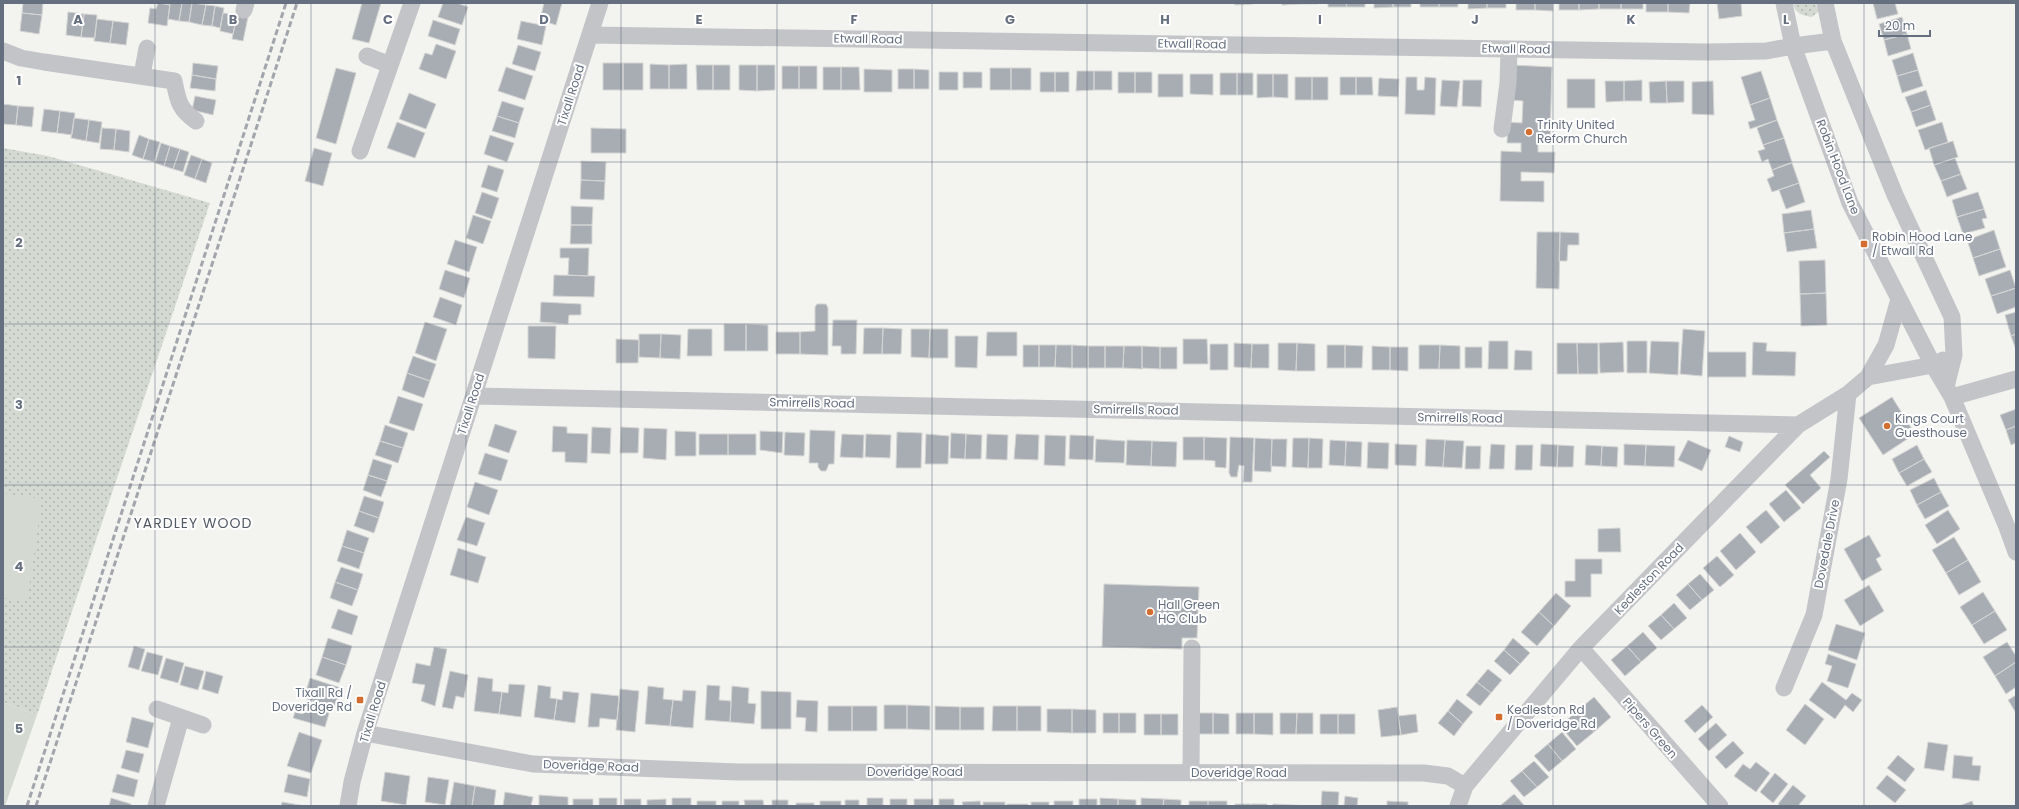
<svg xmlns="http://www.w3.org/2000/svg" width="2019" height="809" font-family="Poppins,sans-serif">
  <defs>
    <pattern id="grass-dots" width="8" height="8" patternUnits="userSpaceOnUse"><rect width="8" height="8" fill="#d4dad1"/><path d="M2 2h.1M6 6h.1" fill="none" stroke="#b0b5af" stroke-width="1.8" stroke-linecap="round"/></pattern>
  </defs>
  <rect width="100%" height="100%" fill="#f3f4f0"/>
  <path fill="url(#grass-dots)" d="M1793 3H1816L1818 12 1812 17C1803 16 1794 13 1793 3Z
    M3 148 48 156 210 203 37 715 3 702Z"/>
  <path fill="#d4dad1" d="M3 493 42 499 27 601 3 598Z
    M3 702 37 715 5 806H3Z"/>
  <path fill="#a8adb4" stroke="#d4d5d3" d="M23 3H43L42 15 22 13Z
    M158 3 170 5 167 26 148 23 150 8 156 9Z
    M170 3H182L179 21 168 19Z
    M182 3H192L189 22 179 21Z
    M192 3 206 5 202 25 189 22Z
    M362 3H381L369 43 352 39Z
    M443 3H457L468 7 462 25 438 17Z
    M544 3H562L556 25 540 20Z
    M1235 3H1253V4L1235 5Z
    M1282 3H1300V4L1282 5Z
    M1300 3H1318V4H1300Z
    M1328 3H1346L1347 7H1328Z
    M1346 3H1365V7H1347Z
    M1374 3H1393V7L1374 8Z
    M1393 3H1411V7H1393Z
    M1420 3H1439V7H1420Z
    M1439 3H1458V7H1439Z
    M1468 3H1487V8L1468 9Z
    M1487 3H1506V8H1487Z
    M1516 3H1535V10H1516Z
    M1535 3H1553V11L1535 10Z
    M1559 3H1579V10H1559Z
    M1579 3H1599V9L1579 10Z
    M1599 3H1621V9H1599Z
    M1621 3H1643V9H1621Z
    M1646 3H1668V12H1646Z
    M1668 3H1690L1689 13 1668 12Z
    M1717 3H1741L1742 16 1719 19Z
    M1873 3H1895L1898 14 1877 19Z
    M206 5 215 6 212 26 202 25Z
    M215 6 224 8 220 28 212 26Z
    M68 12 84 14 81 37 66 35Z
    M22 13 42 15 39 34 20 31Z
    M223 13 237 15 233 34 220 31Z
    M84 14 97 15 95 38 81 37Z
    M237 15 248 17 243 41 232 39Z
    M1902 17 1907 34 1884 40 1879 24Z
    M97 19 113 21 110 43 94 41Z
    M433 20 460 29 455 45 428 36Z
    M113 21 129 23 126 45 110 43Z
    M521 21 546 26 542 45 517 39Z
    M1907 34 1911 49 1888 56 1884 40Z
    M436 44 456 51 446 79 419 69 425 53 432 55Z
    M518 45 541 52 535 71 512 64Z
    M1913 53 1918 70 1897 76 1892 60Z
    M193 63 218 66 216 79 192 75Z
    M603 63H623V90H603Z
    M623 63H643V90H623Z
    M650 64 669 65V89H650Z
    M687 64V89H669V65Z
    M696 65H713V90H697Z
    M713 65H730V90H713Z
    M739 65H757V91L739 90Z
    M757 65H775V90L757 91Z
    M1512 65 1552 67 1550 142 1538 141V152H1555L1554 173 1521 172V181H1544V202L1500 201 1501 151 1521 152V143H1507L1508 122 1522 123 1523 101 1511 100Z
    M782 66H799V89H782Z
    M799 66H817V89H799Z
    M506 67 533 76 525 100 498 91Z
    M823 67H841V90H823Z
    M841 67H859L860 90H841Z
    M336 68 356 73 336 144 316 138Z
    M990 68H1011V90H990Z
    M1011 68H1031V90H1011Z
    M864 69 892 70V92H864Z
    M898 69H914V89H898Z
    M914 69 929 70V89H914Z
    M1918 70 1923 86 1902 93 1897 76Z
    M1077 71H1094V90L1076 91Z
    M1094 71H1112V90H1094Z
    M1761 71 1770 98 1750 105 1741 77Z
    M939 72H958V90H939Z
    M963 72H982V88H963Z
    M1040 72H1055V92H1040Z
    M1055 72H1069V92H1055Z
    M1118 72H1135V93H1118Z
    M1135 72H1152V93H1135Z
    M1220 73H1237V95H1220Z
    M1237 73H1253V95H1237Z
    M1158 74H1183V97H1158Z
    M1190 74H1213V95L1190 94Z
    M1257 74H1273V97L1257 98Z
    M1273 74H1288V98L1273 97Z
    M192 75 216 79 215 91 190 88Z
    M1295 77H1312V100H1295Z
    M1312 77H1328V100H1312Z
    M1340 77H1356V95H1340Z
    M1356 77H1372L1373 95H1356Z
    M1406 77H1417V90H1424L1425 77 1436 78 1435 115 1405 114Z
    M1379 78 1399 79 1398 97 1378 96Z
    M1567 79H1595V108H1567Z
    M1442 80 1460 81 1457 107 1440 106Z
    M1463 80H1482L1481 107 1462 106Z
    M1642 80V101H1624V81Z
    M1605 81H1624V101L1606 102Z
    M1666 81H1684V102L1667 103Z
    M1666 81 1667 103H1650L1649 82Z
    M1713 81 1714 115 1692 114V82Z
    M1926 90 1931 105 1911 112 1905 97Z
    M409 93 436 104 426 129 399 119Z
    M195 96 216 100 213 115 192 110Z
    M1770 98 1777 120 1750 129 1748 122 1755 120 1750 105Z
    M502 101 524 108 519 123 497 116Z
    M3 104 18 106 16 125 3 124Z
    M1931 105 1936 120 1916 127 1911 112Z
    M18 106 34 107 32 127 16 125Z
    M44 109 60 111 57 133 41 131Z
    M60 111 75 113 72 135 57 133Z
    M497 116 519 123 515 138 492 131Z
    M74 118 89 120 86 141 71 138Z
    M89 120 102 122 99 143 86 141Z
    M1777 120 1784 138 1763 145 1757 128Z
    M397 122 425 133 415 158 387 148Z
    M1942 122 1948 142 1925 150 1918 130Z
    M102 128 116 129 114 150 100 149Z
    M591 128 626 129V153H591Z
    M116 129 130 131 129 152 114 150Z
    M139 135 149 139 143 159 132 155Z
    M490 135 514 143 507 162 484 154Z
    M1784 138 1792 162 1772 170 1768 159 1762 162 1758 151 1765 149 1763 145Z
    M149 139 160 142 154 162 143 159Z
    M1953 141 1958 157 1934 165 1929 148Z
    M161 143 170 146 164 166 155 163Z
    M170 146 180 149 173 169 164 166Z
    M314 148 332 153 323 186 305 181Z
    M180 149 189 152 183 172 173 169Z
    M191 155 202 159 195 179 184 175Z
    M1955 158 1961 174 1941 181 1934 165Z
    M202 159 212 163 206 183 195 179Z
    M581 161 606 162 605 181 581 180Z
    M1792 163 1799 183 1772 192 1767 179 1774 176 1772 170Z
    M488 165 504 170 497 192 481 187Z
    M1961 174 1967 189 1947 197 1941 181Z
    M581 180 605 181 604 200 580 199Z
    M1799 183 1805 202 1786 209 1779 190Z
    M482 192 499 198 492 219 475 213Z
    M1978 192 1984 209 1957 217 1952 200Z
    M571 206 593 207 592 225H571Z
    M1984 209 1987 218 1982 219 1985 228 1963 234 1957 217Z
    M1811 210 1814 229 1784 233 1782 214Z
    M473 215 491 221 483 244 466 238Z
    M571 225H592V244H570Z
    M1814 229 1817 248 1787 252 1784 233Z
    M1994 230 2000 249 1973 258 1967 240Z
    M1537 232H1560L1559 289 1536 288Z
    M1560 232 1579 233V245H1568L1567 261H1559Z
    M455 240 477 247 469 272 447 264Z
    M560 248H589L588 276 568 275 569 258H560Z
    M2000 249 2006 267 1979 276 1973 258Z
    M1825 260 1826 293 1800 294 1799 261Z
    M445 270 470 278 464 298 439 289Z
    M2010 270 2016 288 1991 296 1985 279Z
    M554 275 595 276 594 297 553 296Z
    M2016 288V307L1997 314 1991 296Z
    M1826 293 1827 325 1801 326 1800 294Z
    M440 297 462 305 456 325 433 317Z
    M541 302 581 304V315H569L568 324 540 322Z
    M817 304H826L828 308V355L800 354V332L815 331V307Z
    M2016 312V334L2011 336 2005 315Z
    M833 320H857L856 354H841V346H832Z
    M425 322 447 329 436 361 415 353Z
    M724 324H746V351H724Z
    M746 324 768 325V351H746Z
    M528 326H556L555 359 528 358Z
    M864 328H883L882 354H863Z
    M883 328 902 329 901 354H882Z
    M688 329H712V356H687Z
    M911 329H930L929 358 911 357Z
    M930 329H948V358H929Z
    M1683 329 1705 331 1702 376 1680 374Z
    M776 332H800V354H776Z
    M987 332H1017V356H986Z
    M639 334H661L660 358 639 357Z
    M661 334 681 335 680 359 660 358Z
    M2016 334V350L2011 336Z
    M955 336H978L977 368 955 367Z
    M616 339 639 340 638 363H616Z
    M1183 339H1207L1208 364H1183Z
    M1489 341H1508V369H1488Z
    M1627 341H1647V373H1627Z
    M1651 341 1679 342 1678 375 1649 373Z
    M1623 342 1624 372 1600 373 1599 343Z
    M1753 342 1767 343 1766 351 1796 352 1795 376 1752 375Z
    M1234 343 1252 344 1251 368 1234 367Z
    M1278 343H1297L1296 371 1278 370Z
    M1297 343 1315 344V371H1296Z
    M1557 343H1577L1578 374H1557Z
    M1577 343H1598V374H1578Z
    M1210 344H1228V370H1210Z
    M1252 344H1269V368H1251Z
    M1023 345H1039V367H1023Z
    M1039 345H1056L1055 367H1039Z
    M1056 345H1072V368L1055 367Z
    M1072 345 1088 346V368H1072Z
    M1327 345H1345V368H1327Z
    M1345 345 1363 346 1362 368H1345Z
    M1419 345H1440L1439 369H1419Z
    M1440 345 1460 346V369H1439Z
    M1088 346H1105V368H1088Z
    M1105 346H1124L1123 368H1105Z
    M1124 346H1142V369L1123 368Z
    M1142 346 1160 347V369L1142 368Z
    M1372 346 1390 347V370H1372Z
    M1160 347H1177V369H1160Z
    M1390 347H1408V371L1390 370Z
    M1465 347H1482V368H1465Z
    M1515 350 1532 351V370H1514Z
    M1708 352H1746V377H1708Z
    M413 356 436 364 430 381 407 373Z
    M407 373 430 381 424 398 402 390Z
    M398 396 423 404 414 431 389 423Z
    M1892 397 1915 434 1883 455 1859 418Z
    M2016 409V426L2006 430 2000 415Z
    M495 424 517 431 509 453 488 446Z
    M385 425 408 433 403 448 380 441Z
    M553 426 567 427V433L588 434 587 463 565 462V452H552Z
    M2016 426V443L2011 445 2006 430Z
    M592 427 611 428 610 454 591 453Z
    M621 427 639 428 638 453H620Z
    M644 428 667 429 666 460 643 458Z
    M810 430 835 431 834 464H829L826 471H821L818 467V463H809Z
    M675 431 696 432V456H675Z
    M760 431 783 432 782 453 760 450Z
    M785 432 805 433 804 456 784 455Z
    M897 432 922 433 921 468H896Z
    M951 433 966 434 965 459 950 458Z
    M699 434H728V455H699Z
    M728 434H756V455H728Z
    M842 434 864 435 863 458 840 457Z
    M866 434 891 435 890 458 865 457Z
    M926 434 949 436 948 464H925Z
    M966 434 982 435 981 459H965Z
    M987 434 1008 435 1007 460 986 459Z
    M1016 434 1039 435 1038 460 1014 459Z
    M1045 435 1066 436 1065 466 1044 465Z
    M1070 435 1094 436 1093 460 1069 459Z
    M1729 436 1743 442 1740 452 1725 447Z
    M1183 437H1204V460H1183Z
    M1204 437 1227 438 1226 468 1215 467V461L1204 460Z
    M1230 437 1254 438 1252 482H1243L1244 466 1239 465 1237 477H1231L1229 473Z
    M1255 438 1272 439 1271 472 1254 471Z
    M1293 438H1309L1308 468 1292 467Z
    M1309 438 1323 439 1322 468H1308Z
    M1096 439 1125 441 1124 463 1095 462Z
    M1272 439H1287L1286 467 1271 466Z
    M1426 439 1445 440 1443 467 1425 466Z
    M1127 440 1152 441 1151 466 1126 465Z
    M1330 440 1346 441 1345 466 1329 465Z
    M1445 440 1464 441 1462 468 1443 467Z
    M1688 440 1711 450 1702 471 1678 460Z
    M380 441 403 448 398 463 375 455Z
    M1152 441 1177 442 1176 467 1151 466Z
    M1346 441 1362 442 1361 467 1345 466Z
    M1368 442 1389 443 1388 469 1367 468Z
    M1395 444 1417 445 1416 466 1395 465Z
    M1491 444 1505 445 1504 469H1489Z
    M1541 444 1558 445 1557 467 1540 466Z
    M1624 444 1646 445 1645 466 1624 465Z
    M1516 445H1533L1532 470H1515Z
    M1558 445 1574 446 1573 467H1557Z
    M1586 445 1602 446 1601 466 1585 465Z
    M1646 445 1675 446 1674 467 1645 466Z
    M1917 445 1924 459 1899 473 1892 459Z
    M1466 446H1481L1480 469H1465Z
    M1602 446 1618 447 1617 467 1601 466Z
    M1824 451 1830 457 1810 475 1821 488 1803 504 1785 485Z
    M485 453 508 460 501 481 478 474Z
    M373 459 392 465 387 481 368 475Z
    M1924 459 1932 472 1907 486 1899 473Z
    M368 475 387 481 381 497 363 490Z
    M1934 478 1941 492 1917 505 1910 490Z
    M475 482 498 490 489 515 467 507Z
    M1786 490 1801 508 1784 522 1769 504Z
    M1941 492 1949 506 1925 519 1917 505Z
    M364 496 384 502 379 518 359 511Z
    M1766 510 1780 527 1761 544 1746 527Z
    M1948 510 1960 529 1937 544 1925 525Z
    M359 511 379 518 374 533 354 526Z
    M466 517 485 523 477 546 457 540Z
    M1620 528 1621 552H1598V529Z
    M347 530 369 538 364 553 342 546Z
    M1740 533 1756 552 1736 570 1720 551Z
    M1869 535 1881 556 1876 559 1882 570 1862 581 1844 549Z
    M1954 537 1968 560 1946 573 1932 550Z
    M342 546 364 553 359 569 337 561Z
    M458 548 486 557 478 583 450 575Z
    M1717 556 1734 575 1720 587 1703 568Z
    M1575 559H1602V574H1591V597H1565V581H1575Z
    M1968 560 1981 582 1959 595 1946 573Z
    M341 567 363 574 358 590 335 582Z
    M1700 574 1714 590 1702 600 1688 584Z
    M335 582 358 590 352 606 330 598Z
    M1104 584 1199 587 1197 638H1182V649L1102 647Z
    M1688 584 1702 600 1690 610 1676 595Z
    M1869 585 1884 611 1860 626 1844 600Z
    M1983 592 1995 611 1972 625 1960 607Z
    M1556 593 1571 606 1554 626 1539 612Z
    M1674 603 1687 618 1674 629 1661 615Z
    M338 609 358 616 352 635 331 628Z
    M1995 611 2007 630 1984 644 1972 625Z
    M1539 612 1554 626 1537 646 1521 632Z
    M1661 615 1674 629 1661 640 1648 626Z
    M1836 624 1865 633 1857 660 1828 650Z
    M1643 632 1657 648 1641 662 1627 646Z
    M328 638 352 646 346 665 322 657Z
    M1513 638 1530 653 1520 664 1504 650Z
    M2007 642 2016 656V662L1995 676 1983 657Z
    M134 646 145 649 139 670 128 667Z
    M1627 646 1641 662 1625 676 1611 660Z
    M434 647 447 649 435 706 421 701 425 685 412 683 416 663 430 666Z
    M1504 650 1520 664 1510 675 1494 661Z
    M147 652 163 656 158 675 141 671Z
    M1828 654 1856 664 1848 688 1827 681 1832 666 1825 664Z
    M322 657 346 665 339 683 316 675Z
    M166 658 184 663 178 683 160 678Z
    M2016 662V687L2006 694 1995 676Z
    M185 666 204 671 198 690 180 685Z
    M1488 669 1502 680 1491 693 1477 682Z
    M206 671 223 676 218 694 202 689Z
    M450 671 468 675 464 698 456 696 453 709 442 707Z
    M478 677 493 679 492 691 502 692 499 714 474 711Z
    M310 678 341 688 334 708 304 698Z
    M1477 682 1491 693 1480 706 1466 695Z
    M1822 682 1846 700 1852 693 1862 700 1853 712 1845 705 1835 719 1809 700Z
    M509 684 525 685 521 717 499 714 502 692 508 693Z
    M538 685 551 687 550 698 557 699 554 720 534 717Z
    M707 685 720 686 719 700 731 701 730 722 705 720Z
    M648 686 664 688 663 699 673 700 670 726 645 724Z
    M732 686 749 688 748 703 756 704 754 724 730 722Z
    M620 689 639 691 635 732 616 730Z
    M683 690 696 691 693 728 670 726 673 700 682 701Z
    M563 691 579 693 575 723 554 720 557 699 562 700Z
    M761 691 791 692V729H761Z
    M591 693 619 696 617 720 600 718 599 727H588Z
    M2016 695V713L2008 700Z
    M1594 697 1611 717 1594 732 1577 711Z
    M1457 699 1473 712 1463 724 1448 711Z
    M797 700 818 701 817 732 805 731 806 718 796 717Z
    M306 703 330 710 325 727 293 718 295 712 303 714Z
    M1805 704 1824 719 1805 745 1786 730Z
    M884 705H907V729H884Z
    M907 705 930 706V730L907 729Z
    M1702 705 1713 717 1695 733 1684 721Z
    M828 706H852V731H828Z
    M852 706H877V731H852Z
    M935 706 960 707V730H935Z
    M993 706H1017V731H992Z
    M1017 706H1041V731H1017Z
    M960 707H984V730H960Z
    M1397 707 1401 735 1381 737 1378 710Z
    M1047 709H1072V733L1047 732Z
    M1072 709 1096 710V733H1072Z
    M1448 711 1463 724 1454 736 1438 723Z
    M1577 711 1594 732 1577 746 1560 726Z
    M1103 713H1119V733H1103Z
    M1119 713H1136V733H1119Z
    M1197 713H1213V734H1197Z
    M1213 713 1229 714V734H1213Z
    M1236 713H1254V734H1236Z
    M1254 713H1273V735L1254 734Z
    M1280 713H1297L1296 734H1280Z
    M1297 713H1313V734H1296Z
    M1144 714H1161V735H1144Z
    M1161 714H1178V735H1161Z
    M1320 714H1338V734H1320Z
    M1338 714H1355V734H1338Z
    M1416 714 1418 732 1401 735 1398 716Z
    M132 717 154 723 148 748 126 742Z
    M1716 723 1727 735 1709 751 1698 739Z
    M299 732 322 740 311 773 287 766Z
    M1562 732 1576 749 1562 761 1548 744Z
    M1733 741 1744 753 1726 769 1715 757Z
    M1928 742 1948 745 1944 771 1924 768Z
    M1548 744 1562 761 1549 772 1534 756Z
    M126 750 144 754 139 773 121 768Z
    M1898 755 1915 769 1905 782 1887 768Z
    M1954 755 1973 757 1972 765 1981 766 1979 781 1952 778Z
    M1534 761 1549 777 1537 787 1522 771Z
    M1756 762 1770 773 1756 792 1734 776 1743 764 1750 769Z
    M1522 771 1537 787 1524 797 1510 781Z
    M385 772 410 776 406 805 381 801Z
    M1775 773 1788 784 1773 803 1760 792Z
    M117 774 138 780 134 797 112 792Z
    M288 774 310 779 307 797 284 792Z
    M1887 775 1906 790 1895 803 1876 788Z
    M428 777 449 780 445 805 425 802Z
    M454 782 475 786 472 806H450Z
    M1793 785 1806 796 1798 806H1781L1778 804Z
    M475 786 496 790 494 806H472Z
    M1322 791 1339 792 1338 806H1321Z
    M505 792 533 797 531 806H503Z
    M1514 794 1525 806H1502L1501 805Z
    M539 795 568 797V806H539Z
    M1345 796 1358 798 1357 806H1344Z
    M111 798 131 804 130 806H109Z
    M599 798H617V806H599Z
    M672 798H691V806H672Z
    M867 798H883V806H867Z
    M1100 798 1118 799V806H1100Z
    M1141 798 1164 799 1163 806H1141Z
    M573 799H593V806H573Z
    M624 799H641V806H624Z
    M666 799V806H647V800Z
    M890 799H907V806H890Z
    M914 799H933V806H914Z
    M939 799H954V806H939Z
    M1079 799H1097V806H1079Z
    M1118 799 1136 800V806H1118Z
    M1164 799 1181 800V806H1163Z
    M744 800H763L764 806H745Z
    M772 800H788V806H772Z
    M845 800H859V806H845Z
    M697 801H716V806H697Z
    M722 801H739V806H722Z
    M820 801H841V806H820Z
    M980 801 981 806H963L962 802Z
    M1054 801H1073V806H1054Z
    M1189 801H1208V806H1189Z
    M1208 801H1227V806H1208Z
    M1387 801 1408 802V806H1387Z
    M1972 801 1974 806H1959Z
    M282 802 305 806H281Z
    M983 802H1005V806H983Z
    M1031 802H1049V806H1031Z
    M796 803H814V806H796Z
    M1007 804H1028V806H1007Z
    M1235 804H1251V806H1235Z
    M1251 804H1267V806H1251Z
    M1273 804 1313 806H1273Z"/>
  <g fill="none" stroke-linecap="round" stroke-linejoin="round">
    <path stroke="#c2c4c8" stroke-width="17" d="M1784 3 1793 46 1850 203 1933 365 1952 397 2007 527 2016 552
      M1825 3 1833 41 1895 195 1952 317 1954 355 1946 387
      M244 10 246 3
      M590 35 1706 52 1766 51 1793 46 1833 41
      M3 51 21 58 44 62 174 81C178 101 179 109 196 121
      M367 56 390 65
      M142 75 147 48
      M1502 129 1508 83 1509 49
      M360 151 412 3
      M1868 377 1933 365 1943 360
      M474 396 1798 425
      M1952 397 2016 379
      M1581 648 1720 806
      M1784 688 1814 615 1839 479 1848 394
      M157 709 203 725
      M365 733 533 764 738 772 1424 773 1448 776 1465 786
      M1191 773 1192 648
      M156 806 181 718
      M348 806 352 782 365 733 600 3
      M1458 806 1465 786 1581 648 1798 425 1848 394 1868 377 1886 345 1899 299"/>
    <path stroke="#a2a6ac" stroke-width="3" stroke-dasharray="6 3" stroke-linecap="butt" d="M27 806 286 3
      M36 806 297 3"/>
  </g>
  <path fill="none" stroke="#656f7f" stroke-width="1" stroke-opacity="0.55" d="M155 3V806M311 3V806M466 3V806M621 3V806M777 3V806M932 3V806M1087 3V806M1242 3V806M1398 3V806M1553 3V806M1708 3V806M1864 3V806M3 162H2016M3 324H2016M3 485H2016M3 647H2016"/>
  <g fill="#d46e30" stroke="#fff" stroke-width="1.5">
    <circle cx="1529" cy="132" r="4"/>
    <rect x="1860" y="240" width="8" height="8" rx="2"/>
    <circle cx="1887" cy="426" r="4"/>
    <circle cx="1150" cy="612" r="4"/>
    <rect x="356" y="696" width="8" height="8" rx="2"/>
    <rect x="1495" y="713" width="8" height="8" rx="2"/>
  </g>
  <g text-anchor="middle" stroke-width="4" stroke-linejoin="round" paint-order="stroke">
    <g font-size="12" fill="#656f7f" stroke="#fff">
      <text transform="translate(868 39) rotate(1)" y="4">Etwall Road</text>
      <text transform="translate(1192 44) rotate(1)" y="4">Etwall Road</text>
      <text transform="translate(1516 49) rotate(1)" y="4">Etwall Road</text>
      <text transform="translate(571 95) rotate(-72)" y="4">Tixall Road</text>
      <text transform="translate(1838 167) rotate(69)" y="4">Robin Hood Lane</text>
      <text transform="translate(812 403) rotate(1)" y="4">Smirrells Road</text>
      <text transform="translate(471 404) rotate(-72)" y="4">Tixall Road</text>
      <text transform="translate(1136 410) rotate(1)" y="4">Smirrells Road</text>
      <text transform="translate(1460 418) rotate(1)" y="4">Smirrells Road</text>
      <text transform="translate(1827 544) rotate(-79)" y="4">Dovedale Drive</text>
      <text transform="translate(1649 579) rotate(-46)" y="4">Kedleston Road</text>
      <text transform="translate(373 712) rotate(-73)" y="4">Tixall Road</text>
      <text transform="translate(1650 728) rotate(49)" y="4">Pipers Green</text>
      <text transform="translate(591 766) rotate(2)" y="4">Doveridge Road</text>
      <text x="915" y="776">Doveridge Road</text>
      <text x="1239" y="777">Doveridge Road</text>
    </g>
    <g font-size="12" fill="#656f7f" stroke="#fff" text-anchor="start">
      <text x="1537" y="129">Trinity United<tspan x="1537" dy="14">Reform Church</tspan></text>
      <text x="1872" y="241">Robin Hood Lane<tspan x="1872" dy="14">/ Etwall Rd</tspan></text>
      <text x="1895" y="423">Kings Court<tspan x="1895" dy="14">Guesthouse</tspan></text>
      <text x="1158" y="609">Hall Green<tspan x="1158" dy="14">HG Club</tspan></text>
      <text x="352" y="697" text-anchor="end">Tixall Rd /<tspan x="352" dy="14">Doveridge Rd</tspan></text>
      <text x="1507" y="714">Kedleston Rd<tspan x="1507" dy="14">/ Doveridge Rd</tspan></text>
    </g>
    <g font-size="14" letter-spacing="1" fill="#525a64" stroke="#fff">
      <text x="193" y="528">YARDLEY WOOD</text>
    </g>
  </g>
  <g font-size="13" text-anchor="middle" font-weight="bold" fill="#656f7f" stroke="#fff" stroke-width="4" stroke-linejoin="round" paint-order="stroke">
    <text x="78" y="24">A</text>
    <text x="233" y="24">B</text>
    <text x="388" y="24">C</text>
    <text x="544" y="24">D</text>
    <text x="699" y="24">E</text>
    <text x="854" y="24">F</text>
    <text x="1010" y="24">G</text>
    <text x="1165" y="24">H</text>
    <text x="1320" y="24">I</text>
    <text x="1475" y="24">J</text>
    <text x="1631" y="24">K</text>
    <text x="1786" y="24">L</text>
    <text x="19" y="85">1</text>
    <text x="19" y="247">2</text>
    <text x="19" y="409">3</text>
    <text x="19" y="571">4</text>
    <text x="19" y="733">5</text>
  </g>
  <rect width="2019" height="809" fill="none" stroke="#656f7f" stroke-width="8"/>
  <path d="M1879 30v6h51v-6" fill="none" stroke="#656f7f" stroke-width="2"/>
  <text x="1885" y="30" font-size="12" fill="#656f7f" stroke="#ffffff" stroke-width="3" paint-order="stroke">20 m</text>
</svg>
